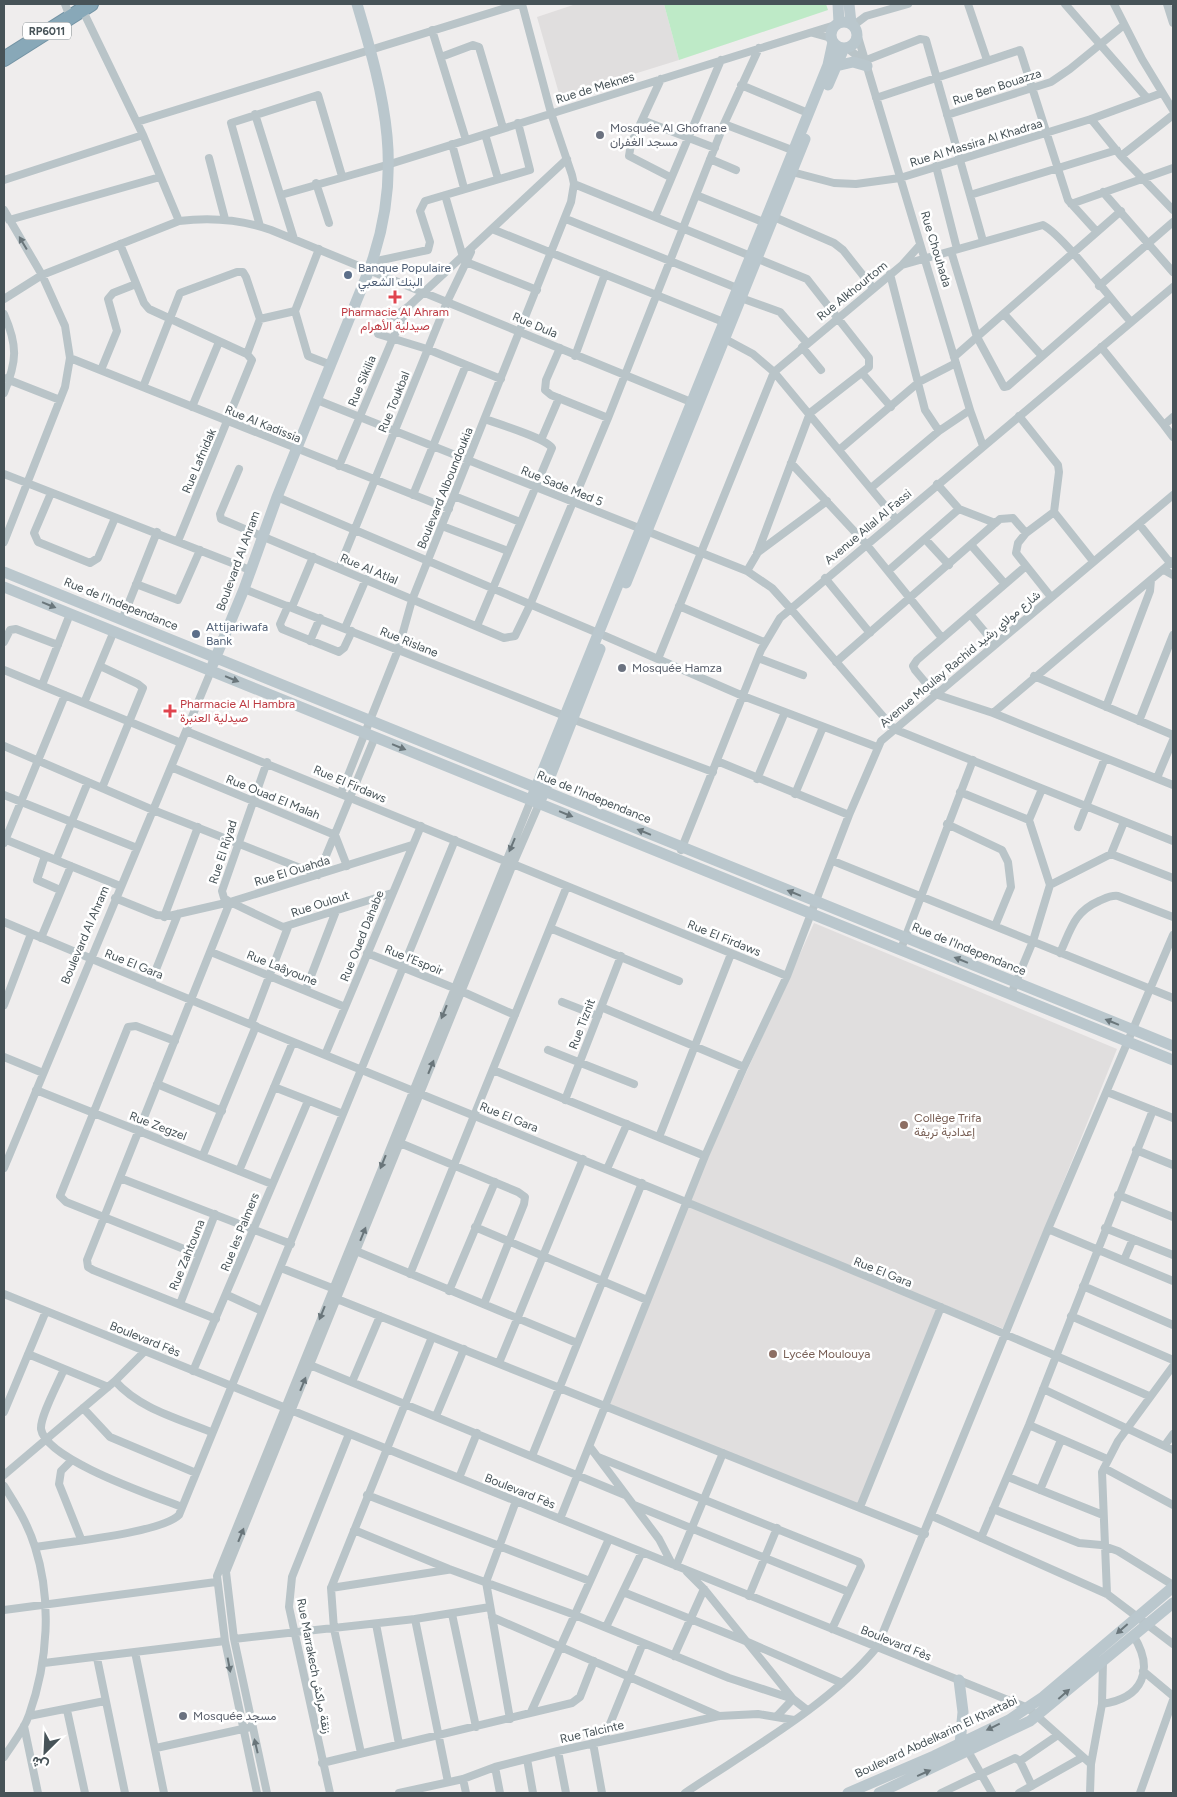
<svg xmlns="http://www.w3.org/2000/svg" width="1177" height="1797" font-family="Figtree,Vazirmatn,sans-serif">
  <rect width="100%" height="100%" fill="#efeded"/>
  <path fill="#e0dede" d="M576 4H664L679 60 560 97 537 17Z
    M814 923 1117 1049 1004 1329 940 1303 858 1508 606 1405 688 1201Z"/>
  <path fill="#beeac7" d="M664 4H826L828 10 679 60Z"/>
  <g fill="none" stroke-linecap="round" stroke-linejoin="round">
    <defs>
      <path id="highway" d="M4 59 91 4"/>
    </defs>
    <use href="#highway" stroke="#7393a4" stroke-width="16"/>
    <path stroke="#b9c4c8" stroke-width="8" d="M65 4 70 17
      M968 4 987 60
      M1065 4 1147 98
      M1114 4 1142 59 1173 110
      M1167 4 1173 23
      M82 9 143 135 179 221
      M854 25 866 16 908 4
      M432 30 466 140
      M813 33 831 38
      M858 37 970 410 983 446
      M847 48 864 61
      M441 57 473 45 479 47 503 128
      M864 61 920 39 926 40 983 241
      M661 79 631 144 629 156 670 177
      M741 85 808 113
      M876 98 1020 50 1068 200 1097 232
      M255 114 294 239
      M947 115 1051 82 1070 69 1124 25
      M1091 119 1121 156 1173 210
      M642 120 715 148
      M137 122 519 4
      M724 124 792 150
      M485 134 498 179
      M452 144 464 188
      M1121 156 1173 115
      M209 158 225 219
      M710 159 736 170
      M936 166 957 249
      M792 172 834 183 856 184 900 178 1091 119 1162 93
      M4 180 143 135
      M316 183 329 223
      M574 184 807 279 869 358V367L810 413 757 554 747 571
      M1103 192 1173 272
      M281 195 390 164 835 25
      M445 195 463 257
      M696 195 763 222
      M970 195 1117 150
      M1071 204 1173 168
      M4 210 42 275 65 326 70 358 65 387 4 542
      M655 217 721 60
      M774 217 834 243 843 250 873 288
      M566 219 737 288
      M9 220 160 177
      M260 226 231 123 318 95 342 176
      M492 229 726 323
      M120 244 144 303 149 309 247 354 252 360 178 541
      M319 249 295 311 308 356 331 365
      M951 251 977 337 1004 387 1008 386 1109 298
      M372 262 428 250 430 242 420 211 425 201 530 170 518 123
      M466 262 537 290
      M903 264 920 245
      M890 274 925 410 939 431
      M1099 286 1173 222
      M741 298 780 312 807 343
      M4 299 42 275 179 221C211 217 240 219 271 230L691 402
      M4 314C18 346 17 361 4 393
      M1004 314 1042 356
      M260 319 295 311
      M725 339 753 354 774 372 896 519
      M802 347 821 370
      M1101 347 1164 425
      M560 348 546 380 545 390 551 395 608 418
      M575 356 605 274
      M954 357 1121 211
      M70 358 449 509
      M101 370 117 331 108 299 113 293 136 284
      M862 373 891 407
      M4 378 60 400
      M501 379 427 349 378 334 377 329 409 306 567 159
      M143 387 180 293 237 272H243L246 277 260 319 247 354
      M317 400 747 571 772 588 790 608 894 729 1173 841
      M192 407 219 342
      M1173 417 1164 425 1173 437
      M541 440 559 398
      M839 450 919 382 956 363
      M791 463 866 544 942 638
      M339 466 393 338 408 308
      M239 469 220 514 221 519 504 638 515 636 530 605 608 418 724 124 759 48
      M4 474 250 570
      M937 484 959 509 995 523
      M871 488 939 431 970 410
      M51 493 34 533 38 542 90 563 98 558 115 518
      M413 495 466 365
      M454 496 520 522
      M277 497 598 633
      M1054 512 1093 561
      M1139 524 1171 564
      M442 526 508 551
      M1026 533 1018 543 1016 553 1051 597
      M925 539 949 565
      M971 545 1005 584
      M757 553 827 501
      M1026 566 917 660 913 666 915 670 935 694 993 713 1173 785
      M339 568 447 302 471 252
      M1164 570 1173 575
      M888 571 959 509
      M825 578 870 633
      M136 584 178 600 200 550
      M244 589 565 716
      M288 606 280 624 282 629 339 652 344 648 352 631
      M679 606 764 642
      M292 607 313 557
      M970 614 995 644
      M122 620 157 532
      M477 626 552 448C546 438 498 424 485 419
      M345 628 366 579
      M605 636 743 696 877 747
      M310 641 320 618
      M4 642 10 630 16 629 58 645
      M758 658 803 675
      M658 659 774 372 902 265 1043 225C1064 236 1112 301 1131 322
      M836 662 1000 519 1013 518 1026 533 1054 512 1059 472 1058 465 1019 416
      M100 666 138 684 143 688 102 788
      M4 670 181 743
      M1034 676 1173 735
      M42 685 70 614
      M84 703 114 631
      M1106 707 1150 591 1151 580
      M993 713 1173 561
      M572 719 713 772
      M1139 721 1173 635
      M186 731 505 861
      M4 746 153 810 318 875 375 737
      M717 761 849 815
      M171 767 335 835 347 866
      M1157 778 1173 740
      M757 779 785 712
      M1042 789 1029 820 1050 885 1111 854 1124 822
      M960 792 1029 820
      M341 793 398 650 412 600 571 202 574 184 572 175 551 113 522 4
      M795 794 823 727
      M4 795 137 848
      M947 824 1002 850 1008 862 1011 887 995 926
      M1078 827 1105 758
      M4 839 120 886
      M4 843 65 695
      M681 850 761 650 780 618 1173 287
      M1111 854 1173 878
      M45 856 37 880 60 890
      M56 860 88 782
      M833 861 1173 998
      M513 864 787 976
      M115 898 157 915 169 916 230 902 412 845
      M230 902 283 927 392 893
      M164 917 198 827
      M4 922C384 1083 770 1231 1149 1396
      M550 928 679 981
      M41 938 71 866
      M901 949 973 760
      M211 952 345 1007
      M367 953 454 988
      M1060 953C1071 929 1074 912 1099 901 1106 898 1111 895 1118 896L1173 917
      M151 982 178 914
      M306 989 336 911
      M461 991 515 1015
      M1011 994 1033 941 1050 885
      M562 1002 598 1016
      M4 1005 31 934
      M601 1007 744 1067
      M251 1024 288 927
      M175 1041 136 1026 128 1027 60 1196 66 1202 199 1255
      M548 1050 634 1084
      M325 1055 421 826
      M4 1057 43 1073
      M493 1070 705 1156
      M157 1084 222 1111
      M274 1087 343 1114
      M36 1090 272 1184
      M1107 1092 1173 1118
      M565 1100 621 956
      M659 1137 731 954
      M400 1143 518 1192 525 1197 524 1204 484 1304
      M1136 1150 1173 1165
      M203 1155 256 1026
      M4 1168 211 671
      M607 1169 627 1124
      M239 1171 293 1042
      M120 1178 291 1244
      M1118 1195 1173 1217
      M475 1227 647 1300
      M1105 1228 1173 1255
      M1048 1229 1173 1281
      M356 1251 577 1343
      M1124 1260 1133 1239
      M281 1268 332 1288
      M410 1274 567 886
      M1083 1286 1173 1325
      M449 1291 495 1182
      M4 1294 1028 1708 1091 1764 1090 1793
      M227 1295 262 1311
      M337 1299 925 1534
      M180 1304 215 1214
      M1071 1316 1173 1360
      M216 1319 93 1270 88 1267 87 1260 230 902 224 898 222 891 267 762
      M28 1354 108 1387
      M499 1363 583 1159
      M310 1365 625 1495
      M64 1369C59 1382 40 1416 41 1429 46 1460 154 1496 182 1507
      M193 1371 308 1101
      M115 1381C140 1409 177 1418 211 1432
      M352 1382 380 1316
      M1043 1389 1173 1450
      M83 1408 110 1437 196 1473
      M4 1412 46 1311
      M436 1416 464 1349
      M1029 1425 1107 1459
      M1165 1445 1173 1434
      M590 1447 659 1539 672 1564
      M532 1456 642 1183
      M598 1457 859 1562 861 1566 832 1629
      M71 1461 61 1471 59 1484 81 1539
      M1104 1468 1173 1505
      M4 1475 115 1381 145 1351
      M1008 1477 1103 1515
      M459 1478 477 1433
      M4 1486C16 1505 28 1524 35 1547 52 1600 48 1662 29 1715 24 1730 13 1743 4 1757
      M1040 1490 1061 1440
      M367 1495 590 1581
      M634 1505 849 1592
      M860 1507 941 1307
      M993 1509 1079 1543 1101 1545 1118 1551 1173 1585
      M932 1516 1107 1594 1173 1644
      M560 1519 705 1156 744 1067 787 976 849 815 881 741 1173 495
      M354 1530 449 1569 575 1615 729 1678 793 1699 777 1716
      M981 1538 1029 1425 1153 1110
      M35 1547C65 1542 161 1533 179 1515L455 840
      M676 1566 723 1453
      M687 1572 704 1589 793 1699 807 1710
      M331 1588 447 1570
      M623 1592 743 1640 842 1683
      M1107 1594 1102 1472 1118 1441 1173 1366
      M749 1596 777 1528
      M4 1610 216 1582
      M452 1614 476 1727
      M492 1617 719 1716
      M415 1619 448 1782
      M376 1624 399 1744
      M606 1627 642 1552
      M234 1639 415 1619 490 1607
      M135 1652 164 1793
      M674 1656 704 1589
      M97 1658 125 1793
      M44 1663 225 1641
      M1143 1671 1173 1696
      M1102 1704C1143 1698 1155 1670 1133 1635
      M67 1710 85 1793
      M531 1712 609 1539
      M29 1716 105 1701
      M510 1719 486 1582 516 1501
      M24 1726 38 1793
      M603 1741 643 1643
      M593 1743 602 1793
      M156 1748 247 1728
      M558 1751 566 1793
      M361 1753 334 1629 331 1588 432 1337
      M969 1753 992 1793
      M527 1759 533 1793
      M1020 1761 1058 1735
      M322 1763 572 1703 580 1697 594 1661
      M1091 1764 1102 1704 1103 1661
      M495 1767 500 1793
      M463 1779 466 1793
      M257 1793 225 1641 217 1576 531 800
      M267 1793 234 1639 226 1572 513 864 539 804
      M330 1793 289 1607 292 1577 349 1434
      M399 1793 463 1779 495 1767 558 1751 719 1716 758 1714 794 1720
      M685 1793C747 1751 830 1705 877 1647L1048 1229 1173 935
      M941 1793 1015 1758 1020 1761 1032 1786
      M1019 1793 1083 1757
      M1140 1793 1173 1700"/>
    <path stroke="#bac7cd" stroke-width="11" d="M838 4 839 23
      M849 4 851 23
      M831 35a13 13 0 1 1 26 0a13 13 0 1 1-26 0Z
      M836 66 853 62 867 66
      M828 85 844 48
      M4 572 1173 1046
      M626 583 805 139
      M4 587 1173 1060
      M213 664 244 589 277 497 369 270C405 173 385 98 357 4
      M533 795 828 65 833 42
      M542 797 600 649
      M959 1680 963 1712 960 1744
      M848 1793 934 1756 1009 1720 1043 1697 1173 1587
      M879 1793 1030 1721 1173 1603"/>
    <use href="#highway" stroke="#88a8b8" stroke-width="14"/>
  </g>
  <defs><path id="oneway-solid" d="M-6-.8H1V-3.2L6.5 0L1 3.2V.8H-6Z" transform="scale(1.25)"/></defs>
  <g fill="#69757a">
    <use href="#oneway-solid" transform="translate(23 243) rotate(-121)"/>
    <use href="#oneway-solid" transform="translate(512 845) rotate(113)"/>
    <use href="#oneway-solid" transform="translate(444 1012) rotate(112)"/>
    <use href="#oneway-solid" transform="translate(431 1067) rotate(-68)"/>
    <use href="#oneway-solid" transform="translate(383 1162) rotate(112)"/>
    <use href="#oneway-solid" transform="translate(363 1234) rotate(-68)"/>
    <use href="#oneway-solid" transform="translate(322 1313) rotate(112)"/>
    <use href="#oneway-solid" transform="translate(303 1384) rotate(-68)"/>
    <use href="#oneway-solid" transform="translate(241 1535) rotate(-68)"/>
    <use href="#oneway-solid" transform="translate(229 1665) rotate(79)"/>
    <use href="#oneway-solid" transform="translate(256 1746) rotate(-103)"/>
  </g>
  <g fill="#6a767b">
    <use href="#oneway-solid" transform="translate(49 605) rotate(22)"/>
    <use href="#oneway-solid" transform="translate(232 679) rotate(22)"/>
    <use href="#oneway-solid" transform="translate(399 747) rotate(22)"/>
    <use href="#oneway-solid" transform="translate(566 814) rotate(22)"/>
    <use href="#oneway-solid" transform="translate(644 832) rotate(-158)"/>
    <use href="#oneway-solid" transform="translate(794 893) rotate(-158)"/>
    <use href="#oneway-solid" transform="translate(961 960) rotate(-158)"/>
    <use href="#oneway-solid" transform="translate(1112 1022) rotate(-158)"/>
    <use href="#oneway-solid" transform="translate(1122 1629) rotate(139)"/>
    <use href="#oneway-solid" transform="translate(1064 1694) rotate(-41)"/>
    <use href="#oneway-solid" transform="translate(993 1727) rotate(154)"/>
    <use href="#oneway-solid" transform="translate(924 1773) rotate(-24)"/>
  </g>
  <g fill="#6b7280" stroke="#fff" stroke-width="2">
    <circle cx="600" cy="135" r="5"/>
    <circle cx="622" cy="668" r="5"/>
    <circle cx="183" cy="1716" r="5"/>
  </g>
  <g fill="#5c6f8a" stroke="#fff" stroke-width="2">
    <circle cx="348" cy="275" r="5"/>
    <circle cx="196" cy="634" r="5"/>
  </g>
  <g fill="#e0444e" stroke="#fff" stroke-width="2">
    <path d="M392.5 289.5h5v5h5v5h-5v5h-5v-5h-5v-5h5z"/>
    <path d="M167.5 703.5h5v5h5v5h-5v5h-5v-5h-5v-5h5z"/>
  </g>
  <g fill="#8d6e63" stroke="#fff" stroke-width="2">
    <circle cx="904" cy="1125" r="5"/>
    <circle cx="773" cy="1354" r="5"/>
  </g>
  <g text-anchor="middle" stroke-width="5" stroke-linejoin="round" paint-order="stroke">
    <rect fill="#fff" stroke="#7e878a" stroke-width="1" x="23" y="22.5" width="48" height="17" rx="4"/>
    <g font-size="11" font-weight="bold" fill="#475358">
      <text x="47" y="35">RP6011</text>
    </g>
    <g font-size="12" fill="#475358" stroke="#fff">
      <text transform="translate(997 87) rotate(-18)" y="4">Rue Ben Bouazza</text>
      <text transform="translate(595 88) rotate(-17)" y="4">Rue de Meknes</text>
      <text transform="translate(976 143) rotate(-17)" y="4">Rue Al Massira Al Khadraa</text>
      <text transform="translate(936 249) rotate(73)" y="4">Rue Chouhada</text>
      <text transform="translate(852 291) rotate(-39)" y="4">Rue Alkhourtom</text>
      <text transform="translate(535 325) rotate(23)" y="4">Rue Dula</text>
      <text transform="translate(362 381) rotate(-67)" y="4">Rue Sikilia</text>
      <text transform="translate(394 402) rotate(-68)" y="4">Rue Toukbal</text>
      <text transform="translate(263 424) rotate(22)" y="4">Rue Al Kadissia</text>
      <text transform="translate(199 461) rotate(-67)" y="4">Rue Lafnidak</text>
      <text transform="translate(562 486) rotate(22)" y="4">Rue Sade Med 5</text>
      <text transform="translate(445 488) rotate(-68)" y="4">Boulevard Alboundoukia</text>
      <text transform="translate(868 527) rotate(-40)" y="4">Avenue Allal Al Fassi</text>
      <text transform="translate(238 561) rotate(-70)" y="4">Boulevard Al Ahram</text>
      <text transform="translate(369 569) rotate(23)" y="4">Rue Al Atlal</text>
      <text transform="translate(121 604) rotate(22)" y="4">Rue de l'Independance</text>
      <text transform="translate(409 642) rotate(22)" y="4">Rue Rislane</text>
      <text transform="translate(960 659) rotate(-40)" y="4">Avenue Moulay Rachid شارع مولاي رشيد</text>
      <text transform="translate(350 784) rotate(23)" y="4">Rue El Firdaws</text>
      <text transform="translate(273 797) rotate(22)" y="4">Rue Ouad El Malah</text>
      <text transform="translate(594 797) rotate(22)" y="4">Rue de l'Independance</text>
      <text transform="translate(223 852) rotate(-72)" y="4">Rue El Riyad</text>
      <text transform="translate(292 871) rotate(-17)" y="4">Rue El Ouahda</text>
      <text transform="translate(320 904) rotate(-18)" y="4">Rue Oulout</text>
      <text transform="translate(85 935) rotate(-67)" y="4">Boulevard Al Ahram</text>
      <text transform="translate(362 936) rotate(-68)" y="4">Rue Oued Dahabe</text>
      <text transform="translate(724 938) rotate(22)" y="4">Rue El Firdaws</text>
      <text transform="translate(969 949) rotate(22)" y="4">Rue de l'Independance</text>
      <text transform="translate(414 960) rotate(22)" y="4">Rue l’Espoir</text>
      <text transform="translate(134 964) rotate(22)" y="4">Rue El Gara</text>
      <text transform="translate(282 968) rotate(22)" y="4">Rue Laâyoune</text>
      <text transform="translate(582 1024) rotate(-69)" y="4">Rue Tiznit</text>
      <text transform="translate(509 1117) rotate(22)" y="4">Rue El Gara</text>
      <text transform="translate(158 1126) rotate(21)" y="4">Rue Zegzel</text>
      <text transform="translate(240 1232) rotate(-68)" y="4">Rue les Palmers</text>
      <text transform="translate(187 1255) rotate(-68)" y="4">Rue Zahtouna</text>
      <text transform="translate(883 1272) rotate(22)" y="4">Rue El Gara</text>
      <text transform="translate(145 1339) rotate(22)" y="4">Boulevard Fès</text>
      <text transform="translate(520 1491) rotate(22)" y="4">Boulevard Fès</text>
      <text transform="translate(896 1643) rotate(22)" y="4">Boulevard Fès</text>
      <text transform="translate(314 1666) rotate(79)" y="4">Rue Marrakech زنقة مراكش</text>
      <text transform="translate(592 1732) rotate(-13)" y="4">Rue Talcinte</text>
      <text transform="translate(936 1737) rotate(-25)" y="4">Boulevard Abdelkarim El Khattabi</text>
    </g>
    <g font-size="12" fill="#5b616d" stroke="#fff" text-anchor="start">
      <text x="610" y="132">Mosquée Al Ghofrane<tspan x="610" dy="14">مسجد الغفران</tspan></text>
      <text x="632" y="672">Mosquée Hamza</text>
      <text x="193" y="1720">Mosquée مسجد</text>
    </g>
    <g font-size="12" fill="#4e5e75" stroke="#fff" text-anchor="start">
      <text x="358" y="272">Banque Populaire<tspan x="358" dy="14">البنك الشعبي</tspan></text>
      <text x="206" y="631">Attijariwafa<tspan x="206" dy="14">Bank</tspan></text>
    </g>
    <g font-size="12" fill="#be3a42" stroke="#fff">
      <text x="395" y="316">Pharmacie Al Ahram<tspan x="395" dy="14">صيدلية الأهرام</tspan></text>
      <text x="180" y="708" text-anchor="start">Pharmacie Al Hambra<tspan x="180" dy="14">صيدلية العنبرة</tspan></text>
    </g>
    <g font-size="12" fill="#785e54" stroke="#fff" text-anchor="start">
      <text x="914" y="1122">Collège Trifa<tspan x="914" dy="14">إعدادية تريفة</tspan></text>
      <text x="783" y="1358">Lycée Moulouya</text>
    </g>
  </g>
  <rect width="1177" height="1797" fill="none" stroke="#475358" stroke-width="10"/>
  <g transform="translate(45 1752) rotate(204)" stroke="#ffffff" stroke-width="4" paint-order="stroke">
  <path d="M0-4L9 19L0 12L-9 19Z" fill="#475358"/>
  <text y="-8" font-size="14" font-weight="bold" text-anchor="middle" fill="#475358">ش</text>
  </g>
</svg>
